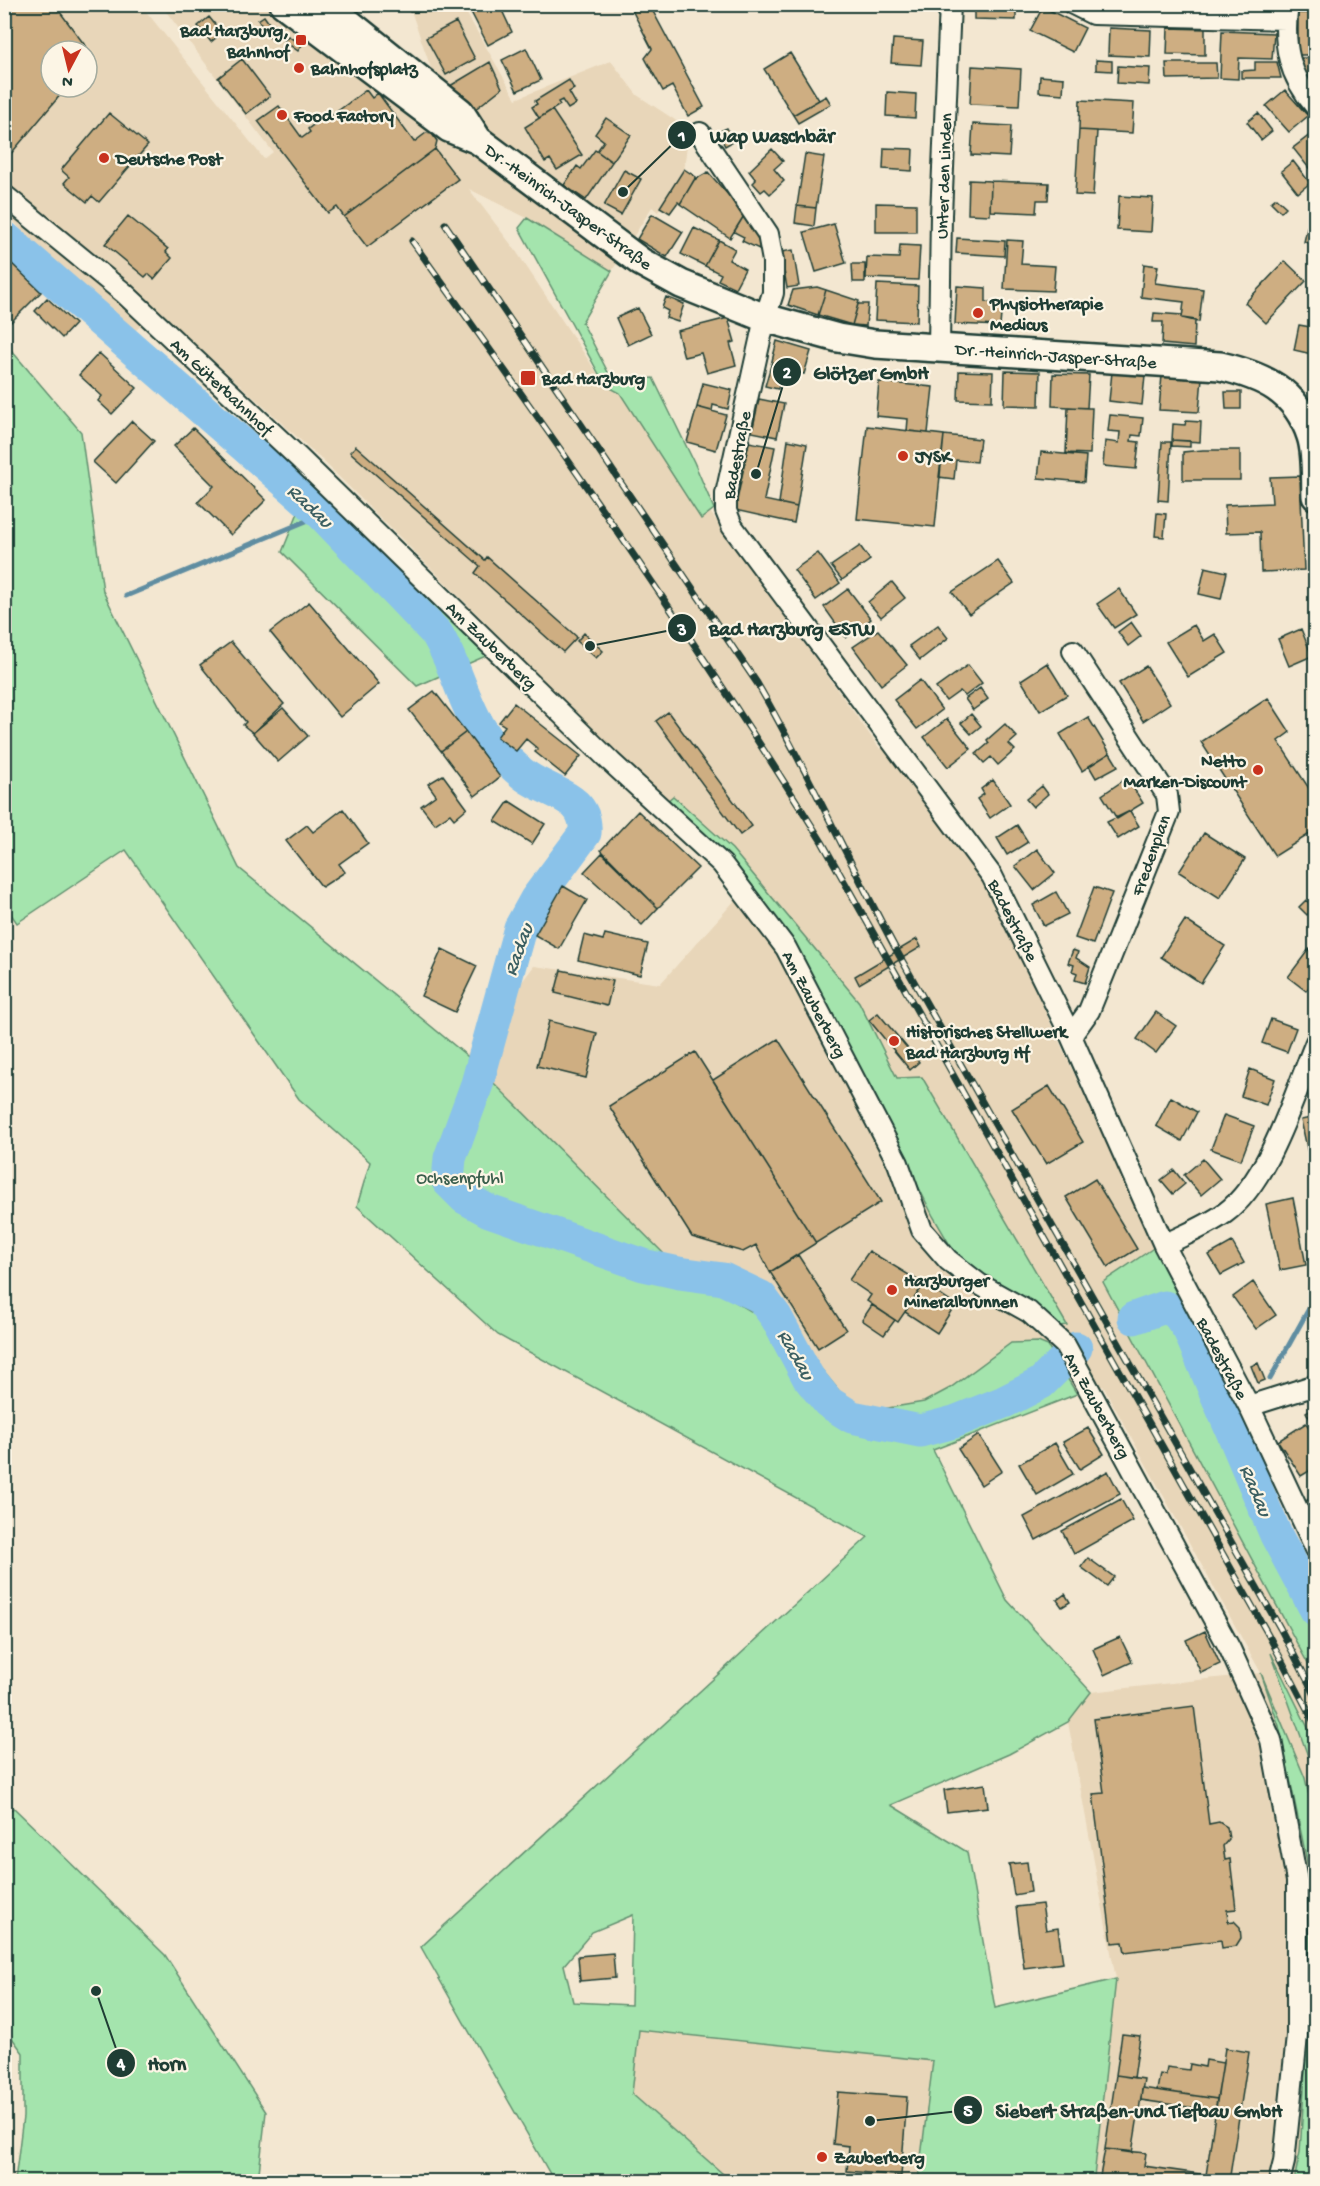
<svg xmlns="http://www.w3.org/2000/svg" width="1320" height="2186" font-family="'Gochi Hand',sans-serif">
  <rect width="100%" height="100%" fill="#f3e7d1"/>
  <filter id="ink" filterUnits="userSpaceOnUse"><feTurbulence type="fractalNoise" baseFrequency=".0167" numOctaves="2"/><feDisplacementMap in="SourceGraphic" scale="12" xChannelSelector="R" yChannelSelector="G"/><feConvolveMatrix kernelMatrix="1 2 1 2 8 2 1 2 1" color-interpolation-filters="sRGB"/></filter>
  <g filter="url(#ink)">
    <path fill="#e8d6b9" fill-rule="evenodd" d="M4 5H141L264 159 273 152 161 5H339L433 74 409 5H469L464 9 516 99 611 61 637 95 675 120 693 140 687 145 684 169 658 212 652 207 612 271 527 218 469 189 516 251 605 385 620 393 701 518 710 512 880 749 886 745 986 885 1155 1247 1104 1282 1315 1677V1742L1273 1660 1315 1778V1822L1305 1778 1265 1684 1279 1726 1310 1876 1309 2010 1300 2152 1294 2181H1091L1094 2177 1116 1979 1068 1722 1091 1692 1261 1673 1103 1386 1077 1394 1048 1346 1038 1342 1011 1343 950 1388 924 1402 888 1408H867L846 1399 795 1337 679 1269 466 1055 534 966 660 984 745 889 983 1277 1035 1304 1060 1326 1064 1327 1066 1324 922 1077 897 1078 859 1002 672 797 666 802 320 458 158 310 134 332 27 238 5 210ZM51 51H87V87H51Z
      M638 2030 933 2061 918 2181H731L632 2094Z"/>
    <path fill="#a4e4ad" stroke="#629070" stroke-width="1.5" fill-rule="evenodd" d="M527 218 612 271 582 322 613 382 653 378 694 462 714 509 701 519 620 393 605 385 519 228Z
      M5 343 81 432 103 591 239 868 466 1055 679 1269 795 1337 846 1399 867 1408H888L924 1402 950 1388 1011 1343 1038 1342 1048 1346 1077 1394 933 1450 1007 1600 1091 1692 1068 1722 1009 1754 891 1805 967 1852 995 2008 1116 1979 1094 2177 1091 2181H918L933 2061 639 2030 632 2094 731 2181H554L421 1947 868 1537 498 1335 357 1206 370 1162 299 1099 126 850 17 923 4 904ZM633 1915 631 2005 573 2002 564 1965 592 1932Z
      M308 488 488 655 417 686 282 552Z
      M673 796 732 849 859 1002 897 1078 922 1077 1067 1325 1060 1326 1035 1304 983 1277 958 1259 933 1216 847 1045 666 802Z
      M1155 1247 1297 1558 1315 1591V1677L1103 1282Z
      M1271 1653 1315 1742V1778L1314 1773Z
      M1261 1673 1305 1778 1315 1822V2181H1294L1300 2152 1309 2010 1310 1876 1279 1726Z
      M14 1808 165 1955 266 2112 258 2181H15L23 2117V2053L4 2027V1813Z"/>
    <g fill="none" stroke-linecap="round" stroke-linejoin="round">
      <path stroke="#5f8da1" stroke-width="5" d="M126 596 323 514
        M1270 1379 1316 1296"/>
      <path stroke="#8ac2e9" stroke-width="33" d="M4 237 318 510 437 634C462 676 465 721 502 755 510 762 518 771 527 777 551 794 588 796 585 833L536 899 520 928 477 1084 450 1158 448 1181 465 1198 489 1211 643 1265 679 1273 723 1279 761 1297 776 1317 808 1377 828 1402 852 1417 920 1431 954 1422 1004 1402 1041 1383 1076 1348
        M1134 1318 1165 1307 1177 1313 1189 1330 1276 1535 1316 1610"/>
    </g>
    <path fill="#ceae82" stroke="#1f3d34" stroke-width="1.5" d="M4 4H54L93 56 87 64V51H51V87H67L4 162Z
      M409 4H451L444 10 410 12Z
      M482 4H499L512 32 488 45 470 10Z
      M637 4H649L704 107 688 116 672 86 663 91 645 58 652 49 633 12Z
      M974 4H1016V20L974 19Z
      M1298 4H1316V8H1298Z
      M1043 7 1085 28 1073 52 1030 31Z
      M1298 13H1316V55H1298Z
      M264 16 271 26 275 24 280 31 270 38 258 20Z
      M209 17 222 33 211 42 198 26Z
      M456 22 475 59 446 75 426 38Z
      M1109 28 1151 30 1150 57 1108 55Z
      M1168 28 1205 29V55L1167 54Z
      M1222 31 1274 33 1272 59 1239 58 1238 79 1220 78Z
      M288 36 302 45 298 51 284 41Z
      M893 39 923 41 921 65 891 63Z
      M526 48 541 80 517 91 502 60Z
      M790 53 819 100 793 115 764 69Z
      M1299 58H1316V74H1303Z
      M242 59 270 96 246 114 218 78Z
      M1096 60 1112 61V71L1096 70Z
      M490 62 502 88 474 110 450 86Z
      M1255 62H1277L1281 78H1241V71L1255 70Z
      M1166 63H1216L1217 78 1167 79Z
      M972 66 1021 69 1019 106 970 104Z
      M1118 66 1150 68 1149 85 1117 83Z
      M1040 76 1064 78 1063 94 1039 92Z
      M569 80 574 89 569 92 576 104 568 109 562 100 558 102 560 105 539 118 532 107 537 104 535 101Z
      M366 90 372 98 378 93 414 142 426 133 432 134 437 141 435 149 344 217 337 207 328 213 258 121 279 106 302 138 310 132 308 129 329 113 331 116Z
      M1285 90 1308 116 1289 132 1266 106Z
      M887 92 916 94 915 118 886 116Z
      M826 96 831 104 798 123 793 115Z
      M1080 100 1134 103 1132 133 1079 130Z
      M552 110 582 155 557 170 550 159 545 162 525 127Z
      M109 113 148 145 99 202 92 196 87 202 64 183 69 177 61 170Z
      M1258 113 1272 131 1261 140 1247 122Z
      M606 118 631 135 612 162 597 151 604 141 595 134Z
      M973 124 1011 126 1009 157 971 155Z
      M727 128 734 141 725 146 718 132Z
      M1079 130 1097 131 1093 196 1075 195Z
      M1315 131 1316 132V177L1293 148Z
      M884 148 913 149 912 171 883 169Z
      M435 149 458 179 367 247 344 217Z
      M772 149 783 161 774 169 784 181 770 194 765 189 761 192 753 183 756 180 749 171Z
      M595 150 612 162 586 200 564 185 577 166 581 169Z
      M805 154 824 157 816 208 797 206Z
      M1293 161 1310 183 1298 193 1281 171Z
      M684 169 696 177 680 204 678 202 670 213 660 207Z
      M624 170 641 179 621 215 604 206Z
      M708 172 745 214 730 238 680 204 694 180Z
      M969 180 991 181 990 215 968 214Z
      M991 181 1049 183 1048 200H1037L1036 213 990 211Z
      M1119 196 1153 198 1151 232 1117 230Z
      M1276 198 1286 207 1281 212 1271 202Z
      M876 203 916 204V232H876Z
      M797 206 816 208 814 226 795 223Z
      M652 214 683 232 667 257 637 239Z
      M745 214 762 239 759 249 742 241 744 237 734 232Z
      M128 216 168 249 166 252 172 258 154 279 148 274 145 277 105 244Z
      M834 224 846 263 816 272 804 232Z
      M1308 224 1316 225V244L1304 242Z
      M694 228 719 240 705 266 681 254Z
      M957 238 1005 241 1004 256 956 253Z
      M719 240 735 249 729 260 745 269 735 288 718 280 721 274 705 266Z
      M1007 240 1023 241 1021 264 1055 266 1053 291 1004 289Z
      M900 245 920 246 918 280 866 278 867 257 899 258Z
      M793 250 799 286 787 288 781 252Z
      M8 260 41 292 11 322 4 316V264Z
      M1285 261 1306 281 1266 323 1245 303Z
      M852 264H865V282H853Z
      M1144 264 1158 266 1155 283 1203 289 1199 322 1182 318 1184 302 1141 297Z
      M877 284 918 286 917 322 875 320Z
      M957 286 986 288V302L1002 303 1000 326 955 324Z
      M817 287 826 290 818 315 788 305 793 290Z
      M826 290 859 301 852 325 818 315Z
      M666 297 684 304 678 322 666 318 668 311 662 308Z
      M47 298 75 324 62 338 35 311Z
      M858 304H868L866 326 852 325Z
      M638 308 651 334 628 345 616 318Z
      M1154 313 1182 315V318L1195 320 1194 347 1162 344 1163 322H1153Z
      M728 318 735 342 730 343 736 365 707 373 701 353 684 357 677 331Z
      M1299 325 1316 328V355L1294 350Z
      M777 341 811 351 804 374 771 365Z
      M99 353 137 388 112 414 98 401 102 396 79 375Z
      M771 365 784 369 778 389 765 386Z
      M959 371 993 372 992 401 958 400Z
      M1005 371 1040 372 1039 406 1004 405Z
      M1112 372 1145 376 1142 405 1109 401Z
      M1053 374 1089 375 1087 408 1052 406Z
      M1162 375 1202 378 1199 412 1159 410Z
      M879 382 933 387 928 433 907 431 908 419 876 416Z
      M703 383 732 390 728 409 713 405 712 411 697 407Z
      M1225 392H1241V409H1226Z
      M759 399 784 404 777 437 752 432Z
      M697 407 726 415 716 450 687 442Z
      M1068 407 1092 408 1090 454 1066 453Z
      M1110 415 1143 418 1141 436 1132 435 1131 441 1139 442 1136 469 1103 466 1105 441 1119 443 1120 432 1108 431Z
      M132 421 154 441 116 483 93 462Z
      M1186 421 1201 422 1200 442 1172 440 1173 424 1185 425Z
      M867 426 944 435 935 527 857 519Z
      M193 428 266 500 231 535 198 502 214 486 174 446Z
      M944 435 980 439 977 462 956 460 954 479 939 477Z
      M788 440 807 444 797 507 779 503Z
      M1172 440 1190 441V447L1172 446Z
      M749 442 775 447 764 500 797 507 794 523 735 510Z
      M1162 442H1171L1168 501 1158 500Z
      M356 446 485 560 487 557 577 637 563 652 475 573 480 566 350 452Z
      M1203 450H1240V480H1183V452Z
      M1041 452 1086 456 1084 482 1038 478Z
      M1300 476 1304 570 1261 572 1260 532 1226 533 1225 505 1272 503 1270 477Z
      M1157 513 1166 514 1164 537 1155 536Z
      M860 546 870 560 842 580 831 566Z
      M818 553 840 583 816 600 794 570Z
      M998 561 1014 583 969 614 952 592Z
      M1205 567 1227 572 1221 599 1199 594Z
      M892 582 905 598 881 617 868 602Z
      M848 589 871 619 846 638 824 607Z
      M1119 589 1136 614 1114 628 1097 604Z
      M309 602 379 684 340 717 270 632Z
      M1131 622 1141 636 1128 646 1118 632Z
      M938 625 948 638 920 660 909 646Z
      M1194 625 1204 641 1215 634 1227 653 1188 677 1166 642Z
      M1301 629 1312 656 1289 666 1278 639Z
      M878 630 907 665 881 685 853 647Z
      M584 633 603 651 596 658 577 641Z
      M231 642 284 704 253 733 243 725 246 722 200 665Z
      M1047 663 1067 695 1040 711 1021 680Z
      M968 665 982 683 965 696 960 691 946 701 936 688Z
      M1146 666 1170 703 1143 721 1119 683Z
      M920 680 942 710 917 729 894 700Z
      M980 688 988 699 973 710 965 699Z
      M434 691 466 732 441 751 409 710Z
      M1268 698 1290 732 1278 741 1316 799V830L1275 856 1201 742Z
      M514 703 581 756 565 776 535 752 538 749 526 739 516 751 497 737 505 726 499 722Z
      M283 708 308 736 278 762 253 733Z
      M668 712 752 826 740 835 656 721Z
      M971 714 981 726 971 734 961 723Z
      M1088 717 1110 753 1082 771 1060 734Z
      M947 719 971 749 948 767 924 737Z
      M1005 724 1017 737 1009 744 1015 750 998 765 991 757 984 763 976 754 989 743 987 740Z
      M466 732 500 777 475 796 441 751Z
      M1110 753 1118 766 1096 778 1089 766Z
      M443 775 467 808 454 819 450 814 435 824 421 806 436 795 428 784Z
      M1127 778 1143 803 1117 819 1102 795Z
      M993 780 1010 804 990 818 977 799 984 794 981 789Z
      M1042 786 1048 794 1033 807 1026 799Z
      M509 801 545 824 532 844 495 821Z
      M343 809 368 843 339 864 345 872 322 887 286 841 307 825 313 832Z
      M638 811 698 868 658 908 601 850Z
      M1130 811 1139 826 1118 839 1107 822Z
      M1017 825 1028 842 1007 855 997 838Z
      M1204 833 1245 859 1220 898 1179 872Z
      M1037 849 1055 873 1034 890 1015 866Z
      M602 853 658 908 642 925 584 872Z
      M563 886 587 900 559 949 535 935Z
      M1094 887 1112 893 1093 944 1075 938Z
      M1056 892 1068 914 1044 926 1033 905Z
      M1306 900 1314 908 1307 915 1299 907Z
      M1185 920 1225 946 1201 983 1161 957Z
      M605 934 648 944 640 975 578 960 584 935 603 940Z
      M917 939 921 947 859 984 855 976Z
      M442 949 477 966 455 1012 421 996Z
      M1309 949 1316 953V978L1306 991 1288 977Z
      M1073 950 1078 952 1076 958 1090 967 1085 983 1075 980 1077 973 1072 971 1074 965 1068 963Z
      M561 970 613 981 607 1006 555 993Z
      M1156 1012 1176 1026 1156 1053 1137 1039Z
      M878 1013 919 1062 910 1070 869 1020Z
      M1271 1019 1296 1028 1287 1052 1262 1043Z
      M549 1021 597 1033 586 1078 537 1066Z
      M778 1039 881 1202 816 1243 713 1080Z
      M695 1052 816 1243 770 1272 756 1245 743 1252 692 1237 609 1106Z
      M1250 1069 1275 1079 1266 1105 1241 1096Z
      M1049 1086 1083 1142 1046 1164 1012 1109Z
      M1171 1097 1197 1112 1182 1141 1156 1126Z
      M1224 1115 1254 1126 1241 1160 1211 1149Z
      M1316 1117V1181H1314L1301 1120Z
      M1203 1159 1220 1179 1201 1195 1184 1175Z
      M1174 1170 1185 1184 1173 1194 1161 1180Z
      M1095 1179 1137 1249 1108 1267 1066 1197Z
      M1293 1198 1306 1265 1280 1270 1266 1204Z
      M1232 1242 1244 1263 1221 1275 1209 1255Z
      M869 1251 924 1284 898 1322 867 1301 871 1295 849 1280Z
      M798 1255 846 1330 818 1348 770 1272Z
      M1253 1282 1276 1315 1256 1329 1233 1297Z
      M924 1284 955 1305 937 1333 905 1312Z
      M872 1305 895 1320 884 1335 862 1320Z
      M1258 1363 1265 1380 1258 1383 1251 1366Z
      M1316 1406V1425L1314 1426 1306 1412Z
      M1306 1423 1316 1438V1467L1301 1476 1278 1441Z
      M1088 1428 1104 1454 1080 1469 1063 1442Z
      M979 1435 1002 1471 981 1485 958 1449Z
      M1055 1443 1073 1474 1037 1495 1019 1464Z
      M1108 1471 1120 1494 1036 1540 1024 1517Z
      M1316 1495V1519L1304 1502Z
      M1121 1499 1133 1521 1074 1554 1062 1531Z
      M1088 1558 1114 1577 1107 1586 1081 1567Z
      M1065 1594 1070 1602 1062 1607 1057 1600Z
      M1205 1631 1220 1664 1201 1673 1186 1640Z
      M1120 1637 1132 1662 1104 1675 1093 1649Z
      M1194 1706 1209 1824 1219 1822 1227 1827 1229 1839 1223 1846 1225 1860 1230 1859 1236 1909 1227 1910 1228 1922 1234 1921 1240 1927 1241 1938 1236 1946 1222 1948 1221 1940 1125 1952 1123 1942 1112 1943 1093 1794 1104 1793 1094 1719Z
      M985 1784 988 1807 947 1812 944 1790Z
      M1027 1862 1031 1892 1014 1895 1009 1864Z
      M1042 1904 1046 1930 1058 1928 1063 1963 1024 1968 1016 1907Z
      M613 1953 615 1978 580 1981 578 1956Z
      M1122 2034 1140 2036 1134 2078 1116 2075Z
      M1225 2048 1249 2052 1229 2182H1205Z
      M1206 2060 1223 2063 1217 2099 1157 2090 1160 2074 1166 2075 1167 2067 1189 2070 1190 2064 1205 2067Z
      M1116 2075 1144 2079 1132 2153 1105 2149Z
      M1142 2088 1217 2099 1215 2111 1141 2100Z
      M838 2092 907 2097 901 2176 847 2171 849 2146 833 2144Z
      M1105 2149 1146 2153 1144 2166 1206 2175 1205 2182H1135L1100 2176Z"/>
    <g fill="none" stroke-linecap="round" stroke-linejoin="round">
      <defs>
        <path id="minor" d="M1073 4 1093 14 1286 19
          M1288 4C1282 45 1289 76 1316 107
          M700 133 768 234 773 261V293L765 318 726 494V511L732 526 992 876 1071 1036 1164 1245 1249 1406 1316 1549
          M4 195 124 293 299 458 611 762 722 864 786 948 898 1163 922 1230 948 1260 979 1284 1029 1312 1065 1345 1230 1649 1271 1740 1297 1881V2036L1284 2162 1279 2182
          M939 347 941 215 950 4
          M1071 1036 1089 1011 1169 812 1167 795 1073 651
          M1164 1245C1184 1235 1207 1226 1225 1213 1270 1180 1295 1092 1316 1042
          M1249 1406 1316 1385"/>
        <path id="secondary" d="M284 4 449 128 478 140 641 262 681 284 765 318 838 338 875 344 1220 366C1263 376 1296 390 1311 436 1317 454 1315 477 1316 496
          M325 4 460 112 478 140"/>
      </defs>
      <use href="#minor" stroke="#1f3d34" stroke-width="24"/>
      <use href="#secondary" stroke="#1f3d34" stroke-width="32"/>
      <use href="#minor" stroke="#fcf5e5" stroke-width="20"/>
      <use href="#secondary" stroke="#fcf5e5" stroke-width="27"/>
      <defs>
        <path id="rail" d="M445 224 757 683C808 771 850 865 899 955L1280 1628 1316 1697
          M412 241C554 438 694 637 822 842L1269 1636 1316 1726"/>
      </defs>
      <use href="#rail" stroke="#1f3d34" stroke-width="7"/>
      <use href="#rail" stroke="#fcf5e5" stroke-width="4.5" stroke-dasharray="14" stroke-linecap="butt"/>
    </g>
  </g>
  <g fill="#c8321e" stroke="#fcf5e5" stroke-width="2">
    <rect x="295" y="34" width="12" height="12" rx="3"/>
    <circle cx="299" cy="68" r="6"/>
    <circle cx="282" cy="115" r="6"/>
    <circle cx="104" cy="158" r="6"/>
    <circle cx="978" cy="313" r="6"/>
    <rect x="520" y="370" width="16" height="16" rx="3"/>
    <circle cx="903" cy="456" r="6"/>
    <circle cx="1258" cy="770" r="6"/>
    <circle cx="894" cy="1041" r="6"/>
    <circle cx="892" cy="1290" r="6"/>
    <circle cx="822" cy="2157" r="6"/>
  </g>
  <g text-anchor="middle" stroke-width="4.5" stroke-linejoin="round" paint-order="stroke">
    <g font-size="18" font-weight="bold" fill="#1f3d34" stroke="#fcf5e5" text-anchor="start">
      <text x="289" y="36" text-anchor="end">Bad Harzburg,<tspan x="289" dy="21">Bahnhof</tspan></text>
      <text x="311" y="74">Bahnhofsplatz</text>
      <text x="294" y="121">Food Factory</text>
      <text x="116" y="164">Deutsche Post</text>
      <text x="990" y="309">Physiotherapie<tspan x="990" dy="21">Medicus</tspan></text>
      <text x="542" y="384">Bad Harzburg</text>
      <text x="915" y="462">JYSK</text>
      <text x="1246" y="766" text-anchor="end">Netto<tspan x="1246" dy="21">Marken-Discount</tspan></text>
      <text x="906" y="1037">Historisches Stellwerk<tspan x="906" dy="21">Bad Harzburg Hf</tspan></text>
      <text x="904" y="1286">Harzburger<tspan x="904" dy="21">Mineralbrunnen</tspan></text>
      <text x="834" y="2163">Zauberberg</text>
    </g>
    <g font-size="18" fill="#1f3d34" stroke="#fcf5e5">
      <text transform="translate(943 176) rotate(-88)" y="6">Unter den Linden</text>
      <text transform="translate(569 206) rotate(36)" y="6">Dr.-Heinrich-Jasper-Straße</text>
      <text transform="translate(1056 355) rotate(4)" y="6">Dr.-Heinrich-Jasper-Straße</text>
      <text transform="translate(222 386) rotate(43)" y="6">Am Güterbahnhof</text>
      <text transform="translate(736 455) rotate(-79)" y="6">Badestraße</text>
      <text transform="translate(492 645) rotate(44)" y="6">Am Zauberberg</text>
      <text transform="translate(1150 855) rotate(-70)" y="6">Fredenplan</text>
      <text transform="translate(1014 920) rotate(63)" y="6">Badestraße</text>
      <text transform="translate(815 1004) rotate(62)" y="6">Am Zauberberg</text>
      <text transform="translate(1223 1358) rotate(62)" y="6">Badestraße</text>
      <text transform="translate(1098 1405) rotate(61)" y="6">Am Zauberberg</text>
    </g>
    <g font-size="18" fill="#3a5e4c" stroke="#fcf5e5">
      <text x="460" y="1183">Ochsenpfuhl</text>
    </g>
    <g font-size="20" font-style="italic" fill="#3a5e61" stroke="#fcf5e5">
      <text transform="translate(311 505) rotate(43)" y="7">Radau</text>
      <text transform="translate(517 949) rotate(-70)" y="7">Radau</text>
      <text transform="translate(797 1354) rotate(60)" y="7">Radau</text>
      <text transform="translate(1257 1490) rotate(67)" y="7">Radau</text>
    </g>
  </g>
  <path fill="none" stroke="#1f3d34" stroke-width="2" d="M623 192L682 135M756 474L787 372M590 646L682 628M96 1991L121 2063M870 2121L968 2110"/>
  <g fill="#1f3d34" stroke="#fcf5e5" stroke-width="2">
    <circle cx="623" cy="192" r="6"/>
    <circle cx="756" cy="474" r="6"/>
    <circle cx="590" cy="646" r="6"/>
    <circle cx="96" cy="1991" r="6"/>
    <circle cx="870" cy="2121" r="6"/>
    <circle cx="682" cy="135" r="15"/>
    <circle cx="787" cy="372" r="15"/>
    <circle cx="682" cy="628" r="15"/>
    <circle cx="121" cy="2063" r="15"/>
    <circle cx="968" cy="2110" r="15"/>
  </g>
  <g font-size="18" text-anchor="middle" font-weight="bold" fill="#fff">
    <text x="682" y="141">1</text>
    <text x="787" y="378">2</text>
    <text x="682" y="635">3</text>
    <text x="121" y="2069">4</text>
    <text x="968" y="2116">5</text>
  </g>
  <g font-size="20" text-anchor="middle" font-weight="bold" fill="#1f3d34" stroke="#fcf5e5" stroke-width="4.5" stroke-linejoin="round" paint-order="stroke">
    <text x="772" y="142">Wap Waschbär</text>
    <text x="871" y="379">Glötzer GmbH</text>
    <text x="792" y="635">Bad Harzburg ESTW</text>
    <text x="167" y="2070">Horn</text>
    <text x="1139" y="2117">Siebert Straßen-und Tiefbau GmbH</text>
  </g>
  <rect width="1320" height="2186" fill="none" stroke="#fcf5e5" stroke-width="24"/>
  <rect x="12" y="12" width="1296" height="2162" fill="none" stroke="#1f3d34" stroke-width="2" filter="url(#ink)"/>
  <g transform="translate(69 69) rotate(187)"><circle r="28" fill="#fcf5e5" stroke="#a4ab9e" stroke-width="1.5"/>
  <path d="M0-4.5L10 22L0 15L-10 22Z" fill="#c8321e"/>
  <text y="-9" font-size="16" font-weight="bold" text-anchor="middle" fill="#1f3d34">N</text>
  </g>
</svg>
